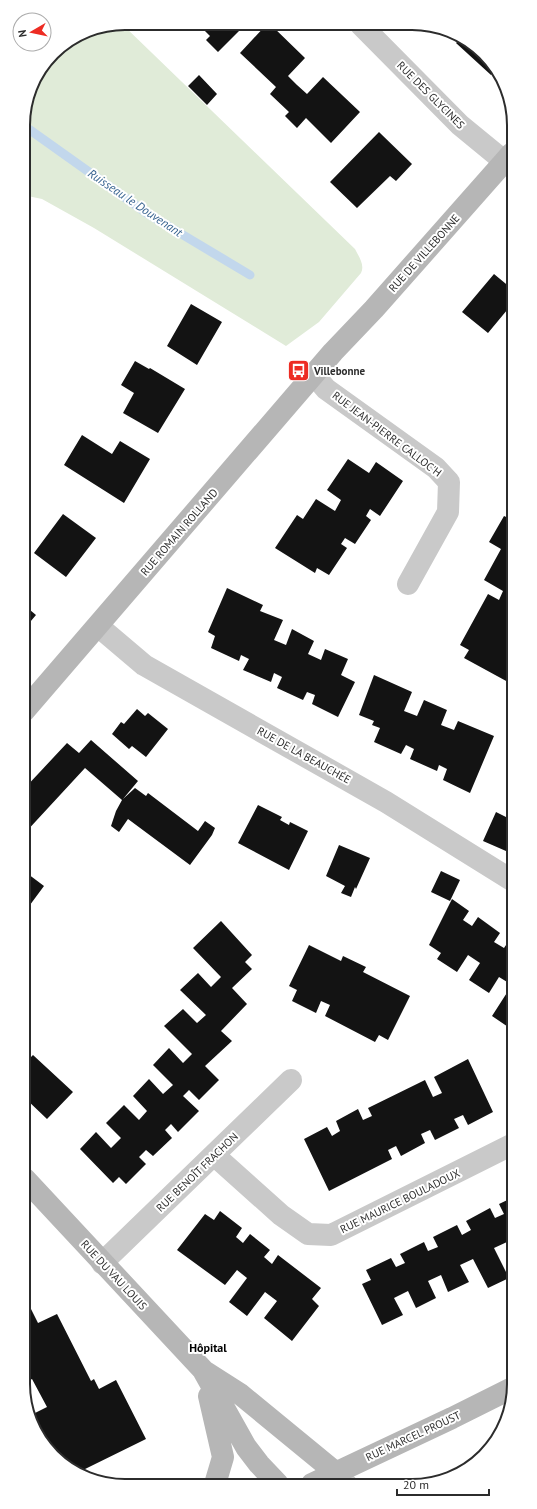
<svg xmlns="http://www.w3.org/2000/svg" width="537" height="1509" font-family="'PT Sans',sans-serif">
  <rect width="100%" height="100%" fill="#fff"/>
  <path fill="#e0ebd8" d="M122 24 355 249C359 257 365 265 361 273L319 322 286 346 94 228 42 199 23 195V118L33 80 58 49 86 31Z"/>
  <g fill="none" stroke-linecap="round" stroke-linejoin="round">
    <path stroke="#c2d7ec" stroke-width="9" d="M23 125 148 214 250 275"/>
  </g>
  <path fill="#131313" d="M197 23 236 24 241 29 218 52 206 40 210 36Z
    M267 24H270L305 58 288 76 297 85 307 94 323 77 360 112 331 143 306 118 297 128 285 116 289 112 270 94 276 87 240 53Z
    M459 40 484 53 494 72 491 75 456 43Z
    M199 75 217 94 207 105 188 86Z
    M379 132 412 164 396 181 390 176 357 208 330 182Z
    M494 274 512 289V304L488 333 462 312Z
    M191 304 222 322 197 365 167 346Z
    M135 361 149 369 150 368 185 389 158 433 123 413 134 393 121 385Z
    M82 435 112 454 120 441 150 459 124 503 64 465Z
    M348 459 369 473 376 462 403 481 380 516 370 509 366 516 371 520 355 544 345 538 341 544 347 548 329 575 317 568 315 573 275 548 297 515 303 519 316 499 335 511 341 500 327 490Z
    M63 514 96 538 66 577 34 553Z
    M504 516 513 520V627L507 637 513 641V674L508 682 464 658 469 650 460 645 488 594 499 600 503 591 484 580 501 549 489 542Z
    M227 588 263 605 260 611 283 620 274 640 286 645 292 629 314 641 308 654 321 660 325 649 348 659 341 675 355 682 338 717 312 704 315 695 307 692 303 700 277 688 282 677 274 673 271 682 243 670 249 659 241 655 239 661 211 648 215 636 208 632Z
    M24 605 36 615 25 628 24 627Z
    M374 675 412 692 404 711 417 716 424 700 447 710 441 725 454 730 458 721 494 736 470 793 443 780 447 769 439 765 437 771 410 759 414 749 406 745 401 754 374 742 380 728 372 725 374 721 359 715Z
    M137 709 145 716 148 713 168 729 146 757 132 746 129 749 112 734 121 722 124 724Z
    M91 740 138 781 123 799 135 788 146 796 148 793 198 831 205 821 215 828 212 835 190 865 128 819 119 832 111 826 116 811 122 800 85 768 24 834V789L67 743 79 753Z
    M258 805 282 817 280 820 289 825 290 822 308 831 289 870 238 843Z
    M496 812 510 819 513 813V854L483 841Z
    M339 845 370 858 356 889 355 887 351 897 341 893 345 886 326 876Z
    M24 871 44 886 24 913Z
    M441 871 460 880 450 901 431 892Z
    M452 899 469 911 463 920 472 926 478 917 500 933 494 942 504 948 510 939 513 941V1026L511 1029 492 1016 512 985 499 977 489 993 469 980 480 963 468 955 457 972 437 959 441 953 429 945Z
    M221 921 252 955 245 962 252 969 232 988 247 1004 221 1031 232 1041 205 1066 219 1080 199 1100 189 1090 183 1096 199 1111 178 1132 171 1124 165 1130 172 1138 153 1156 146 1150 139 1157 146 1164 126 1184 119 1177 113 1183 80 1149 96 1132 111 1148 121 1138 106 1123 124 1105 139 1120 147 1111 133 1096 149 1079 163 1094 173 1085 153 1065 169 1048 183 1063 192 1054 164 1026 183 1009 197 1023 206 1015 180 990 198 973 211 987 221 977 193 948Z
    M309 945 341 961 343 956 366 967 363 972 410 996 388 1040 379 1035 375 1042 325 1016 330 1005 321 1001 316 1013 292 1001 297 990 289 986Z
    M33 1055 73 1092 47 1119 25 1098V1063Z
    M468 1059 493 1112 468 1125 463 1115 454 1119 459 1128 435 1140 430 1130 421 1134 425 1143 401 1156 396 1146 388 1150 392 1159 329 1191 304 1139 327 1127 332 1136 340 1131 336 1121 358 1109 363 1120 372 1116 368 1108 425 1080 433 1097 442 1093 434 1077Z
    M514 1197V1256L507 1242 494 1248 509 1278 488 1288 473 1259 460 1265 469 1282 448 1292 441 1275 428 1281 436 1298 416 1308 408 1291 394 1298 403 1315 382 1325 362 1284 371 1280 366 1270 391 1258 396 1267 405 1263 400 1254 424 1242 428 1251 438 1247 433 1237 457 1225 462 1235 471 1230 466 1221 490 1208 495 1218 504 1214 499 1204Z
    M220 1211 242 1228 236 1237 243 1243 250 1234 270 1250 264 1257 272 1264 278 1255 321 1288 312 1299 319 1306 292 1341 264 1318 277 1301 265 1292 247 1316 229 1302 247 1278 237 1270 225 1285 177 1250 205 1214 214 1220Z
    M25 1297 38 1323 57 1314 91 1381 94 1379 99 1389 116 1380 146 1439 81 1471 53 1456 31 1415 47 1407 32 1379 26 1382 25 1381Z"/>
  <g fill="none" stroke-linecap="round" stroke-linejoin="round">
    <path stroke="#c9c9c9" stroke-width="18" d="M335 1472 349 1484"/>
    <path stroke="#c9c9c9" stroke-width="22" d="M361 25 460 125 505 162
      M314 375 326 389 436 468 449 482 448 512 408 584
      M98 626 144 665 386 802 513 881
      M214 1155 281 1215 308 1234 331 1235 513 1144
      M102 1263 291 1080"/>
    <path stroke="#b6b6b6" stroke-width="22" d="M24 711 333 352 374 309 512 153
      M25 1179 204 1371 240 1394 335 1472
      M204 1372 246 1447 259 1464 278 1484
      M209 1396 223 1457 215 1484
      M312 1484 452 1418 514 1387"/>
  </g>
  <defs>
    <symbol id="bus-square" viewBox="-11 -11 22 22"><rect x="-9" y="-9" width="18" height="18" rx="4" fill="#ed2c23" stroke="#fff"/><path d="M-5-6H5V4H4V6H2V4H-2V6H-4V4H-5ZM-3.5-4V0h7V-4ZM-3.5 1.2v1.5H-2V1.2ZM2 1.2v1.5H3.5V1.2Z" fill="#fff"/></symbol>
  </defs>
  <g fill-rule="evenodd">
    <use href="#bus-square" x="286" y="358" width="25" height="25"/>
  </g>
  <g text-anchor="middle" stroke-width="4" stroke-linejoin="round" paint-order="stroke">
    <g font-size="11" fill="#2c2c2c" stroke="#fff">
      <text transform="translate(431 95) rotate(45)" y="4">RUE DES GLYCINES</text>
      <text transform="translate(424 253) rotate(-48)" y="4">RUE DE VILLEBONNE</text>
      <text transform="translate(387 434) rotate(37)" y="4">RUE JEAN-PIERRE CALLOC'H</text>
      <text transform="translate(179 532) rotate(-49)" y="4">RUE ROMAIN ROLLAND</text>
      <text transform="translate(304 755) rotate(29)" y="4">RUE DE LA BEAUCHÉE</text>
      <text transform="translate(197 1172) rotate(-44)" y="4">RUE BENOÎT FRACHON</text>
      <text transform="translate(400 1201) rotate(-26)" y="4">RUE MAURICE BOULADOUX</text>
      <text transform="translate(114 1275) rotate(47)" y="4">RUE DU VAU LOUIS</text>
      <text transform="translate(413 1436) rotate(-25)" y="4">RUE MARCEL PROUST</text>
    </g>
    <g font-size="11" font-weight="bold" fill="#2c2c2c" stroke="#fff" text-anchor="start">
      <text x="314" y="375">Villebonne</text>
    </g>
    <g font-size="12" font-style="italic" fill="#376390" stroke="#fff">
      <text transform="translate(135 203) rotate(34)" y="4">Ruisseau le Douvenant</text>
    </g>
    <g font-size="12" font-weight="bold" fill="#000" stroke="#fff">
      <text x="208" y="1352">Hôpital</text>
    </g>
  </g>
  <path d="M0 0H537V1509H0ZM125 30H412A95 95 0 0 1 507 125V1384A95 95 0 0 1 412 1479H125A95 95 0 0 1 30 1384V125A95 95 0 0 1 125 30Z" fill="#fff" fill-rule="evenodd"/>
  <path fill="none" stroke="#2c2c2c" stroke-width="2" d="M125 30H412A95 95 0 0 1 507 125V1384A95 95 0 0 1 412 1479H125A95 95 0 0 1 30 1384V125A95 95 0 0 1 125 30Z"/>
  <g transform="translate(32 32) rotate(261)"><circle r="19" fill="#ffffff" stroke="#ababab"/>
  <path d="M0-3L7 15L0 10L-7 15Z" fill="#ed2c23"/>
  <text y="-6" font-size="11" font-weight="bold" text-anchor="middle" fill="#2c2c2c">N</text>
  </g>
  <path d="M397 1489v6h92v-6" fill="none" stroke="#2c2c2c" stroke-width="2"/>
  <text x="403" y="1489" font-size="12" fill="#2c2c2c" stroke="#ffffff" stroke-width="3" paint-order="stroke">20 m</text>
</svg>
